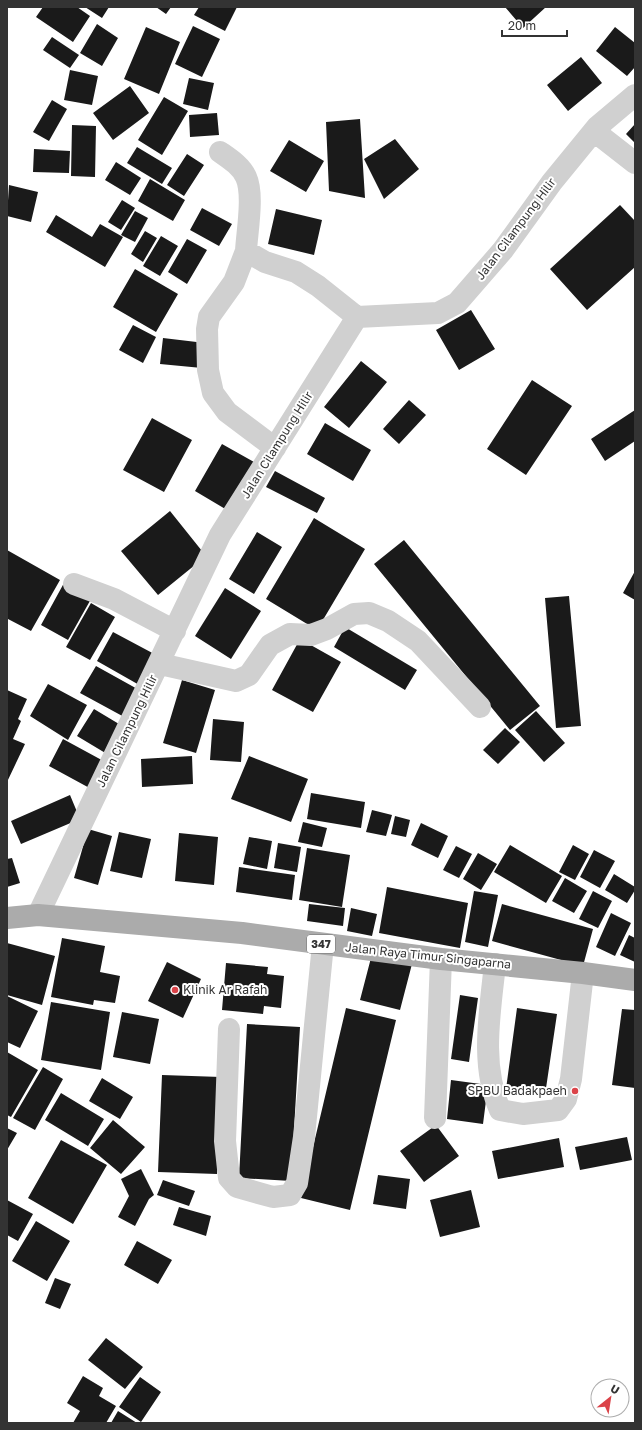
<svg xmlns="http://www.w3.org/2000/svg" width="642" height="1430" font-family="'Golos Text',sans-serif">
  <rect width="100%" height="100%" fill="#fff"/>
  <path fill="#1a1a1a" d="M43 7H77L90 16 73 42 36 17Z
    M85 7H109L102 18Z
    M156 7H171L166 14Z
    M199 7H237L225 31 194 15Z
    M505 7H546L523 28Z
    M97 24 118 38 102 66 80 53Z
    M193 26 220 39 202 77 175 64Z
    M146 27 180 42 159 94 124 79Z
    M615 27 635 43V67L627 76 596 51Z
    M52 37 79 55 70 68 43 50Z
    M581 57 602 83 568 111 547 85Z
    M70 70 98 76 92 105 64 100Z
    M189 78 214 83 208 110 183 104Z
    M130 86 149 113 113 140 93 113Z
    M164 97 188 111 162 155 138 140Z
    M52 100 67 109 49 141 33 132Z
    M217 113 219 135 190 137 189 115Z
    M360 119 365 198 329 191 326 122Z
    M635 124V143L626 134Z
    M72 125 96 126 95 177 71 176Z
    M395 139 419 169 384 199 364 159Z
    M289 140 324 161 306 192 270 171Z
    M137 147 172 168 162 184 127 163Z
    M34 149 70 151 69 173 33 172Z
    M187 154 204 165 184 196 167 185Z
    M116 162 141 178 130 195 105 180Z
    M150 179 185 200 173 221 138 201Z
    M9 185 38 192 31 222 7 216Z
    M122 200 135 208 121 230 108 222Z
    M620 205 635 221V267L587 310 550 269Z
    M202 208 232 224 219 246 190 230Z
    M276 209 322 220 314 255 268 244Z
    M135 211 148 218 135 242 121 235Z
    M56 215 92 237 100 224 123 237 105 267 46 232Z
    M145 231 157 238 143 262 131 254Z
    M161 236 178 246 160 276 143 266Z
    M187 239 207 250 187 284 168 272Z
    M135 269 178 294 156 332 113 307Z
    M471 310 495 349 459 370 436 330Z
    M133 325 156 337 143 363 119 350Z
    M163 338 205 343 202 368 160 364Z
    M361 361 387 382 349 428 324 407Z
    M532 380 572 406 526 475 487 449Z
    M409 400 426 415 399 444 383 429Z
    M635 410V441L605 461 591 439Z
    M152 418 192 440 164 492 123 470Z
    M325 423 371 450 353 481 307 454Z
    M222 444 254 462 227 510 195 491Z
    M275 471 325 498 317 513 266 487Z
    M170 511 206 556 158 595 121 551Z
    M314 518 365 549 317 630 266 599Z
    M257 532 282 547 254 594 229 579Z
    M404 540 540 706 510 730 374 564Z
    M7 550 60 580 31 631 8 619 7 621Z
    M635 571V600L623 593Z
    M64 583 91 599 68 640 41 625Z
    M225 588 261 611 231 659 195 636Z
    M569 596 581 726 556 728 545 598Z
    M91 603 115 617 90 660 66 647Z
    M345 627 417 670 405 690 334 647Z
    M113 632 158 656 141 686 97 661Z
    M300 639 341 662 313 712 272 690Z
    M96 666 141 691 126 718 80 693Z
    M182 680 215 690 196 753 163 743Z
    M48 684 87 705 68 740 30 716Z
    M7 690 27 699 18 719 21 721 13 739 25 744 7 782Z
    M94 709 124 727 107 754 77 736Z
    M536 711 565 743 544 762 515 730Z
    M213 719 244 722 241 762 210 760Z
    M505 728 520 742 498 764 483 750Z
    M63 739 109 764 95 791 49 766Z
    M192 756 193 784 142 787 141 759Z
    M249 756 308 779 291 822 231 799Z
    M311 793 365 802 361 828 307 819Z
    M70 795 80 819 21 844 11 821Z
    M372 810 392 815 386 836 366 832Z
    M395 816 410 820 406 837 391 834Z
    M303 822 327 828 322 847 298 842Z
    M421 823 448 836 438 858 411 845Z
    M88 829 112 836 98 885 74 878Z
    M119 832 151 839 142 878 110 871Z
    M179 833 218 837 214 885 175 881Z
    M249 837 272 841 267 869 243 864Z
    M278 843 301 847 297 872 274 868Z
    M510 845 562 876 546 903 494 872Z
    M573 845 589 854 575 880 559 872Z
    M456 846 472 854 459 878 443 870Z
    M307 848 350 855 342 907 299 900Z
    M594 850 615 861 600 888 580 877Z
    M478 853 497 864 481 890 463 879Z
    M12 858 20 883 7 887V859Z
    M239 867 295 875 292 900 236 892Z
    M614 874 635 887V890L627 903 605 890Z
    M565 878 587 891 574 913 552 901Z
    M387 887 468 903 460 948 379 933Z
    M474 891 498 895 488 947 465 942Z
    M593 891 612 901 598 928 579 919Z
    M309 904 345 908 343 926 307 921Z
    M502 904 593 929 583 966 492 941Z
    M351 908 377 914 372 936 347 931Z
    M611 913 631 923 615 956 596 947Z
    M629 935 635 938V962L620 955Z
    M62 938 105 946 100 972 120 976 115 1003 94 1000 93 1005 51 997Z
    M7 943 55 956 42 1005 7 995Z
    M372 954 412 964 400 1010 360 1000Z
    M167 962 201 979 183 1018 148 1001Z
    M226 963 268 967 267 974 284 976 281 1008 264 1006 263 1014 222 1010Z
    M460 995 478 998 469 1062 451 1059Z
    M7 996 38 1011 20 1048 7 1042Z
    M51 1002 110 1012 101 1070 41 1060Z
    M346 1008 396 1020 350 1210 301 1198Z
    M517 1008 557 1014 545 1095 506 1089Z
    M622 1009 635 1010V1088L612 1085Z
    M122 1012 159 1019 150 1064 113 1057Z
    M247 1024 300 1027 291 1181 239 1178Z
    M7 1052 38 1070 11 1117 7 1115Z
    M43 1067 63 1079 35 1130 13 1118Z
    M162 1075 221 1077 217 1174 158 1172Z
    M102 1078 133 1097 120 1119 89 1101Z
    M451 1080 488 1085 483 1124 447 1119Z
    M61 1093 104 1119 88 1146 45 1120Z
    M113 1120 145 1147 121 1174 90 1148Z
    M436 1125 459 1156 424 1182 400 1151Z
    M7 1128 17 1133 7 1150Z
    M627 1137 632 1160 580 1170 575 1147Z
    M559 1138 564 1167 498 1179 492 1151Z
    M61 1140 107 1165 73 1224 28 1198Z
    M141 1169 154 1195 149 1199 135 1226 118 1217 129 1196 121 1179Z
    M378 1175 410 1179 406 1209 373 1204Z
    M163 1180 195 1191 189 1206 157 1195Z
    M471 1190 480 1227 440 1237 430 1200Z
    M7 1200 33 1214 18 1241 7 1235Z
    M179 1207 211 1216 206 1236 173 1225Z
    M36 1221 70 1241 47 1281 12 1261Z
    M137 1241 172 1260 158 1284 124 1265Z
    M55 1278 71 1284 60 1309 45 1303Z
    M106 1338 143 1367 125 1389 88 1360Z
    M83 1376 103 1388 99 1396 116 1406 106 1423H73L80 1411 67 1403Z
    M140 1377 161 1392 141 1422 119 1407Z
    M118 1411 137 1423H111Z"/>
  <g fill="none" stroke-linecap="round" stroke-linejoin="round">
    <path stroke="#d0d0d0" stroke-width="22" d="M594 131 635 163
      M220 152C230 159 241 166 246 177 254 194 247 232 246 251L265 262 296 272 318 286 357 317
      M246 251 234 282 209 317 207 329 208 370 213 393 227 412 275 448
      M74 584 114 599 175 631
      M160 664 236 681 249 675 270 645 290 634 311 635 327 629 354 614 369 613 388 621 418 641 480 707
      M38 915 220 535 357 317 438 313 457 303 503 250 552 182 597 127 635 95
      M495 964C490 1012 480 1065 500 1110L523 1114 558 1110 566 1099 571 1079 583 973
      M229 1029 225 1141 229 1178 237 1187 273 1197 290 1195 297 1183 304 1137 323 944
      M435 1118 441 959"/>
    <path stroke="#ababab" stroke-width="22" d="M7 918 38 915 242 933 441 959 583 973 635 980"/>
  </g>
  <g fill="#db4349" stroke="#fff" stroke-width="1.5">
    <circle cx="175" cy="990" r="4"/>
    <circle cx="575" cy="1091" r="4"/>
  </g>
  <g text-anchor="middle" stroke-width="4" stroke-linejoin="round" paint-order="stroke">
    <rect fill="#fff" stroke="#707070" stroke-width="1" x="307" y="935" width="28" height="18" rx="3"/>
    <g font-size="11" font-weight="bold" fill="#333">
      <text x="321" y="948">347</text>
    </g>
    <g font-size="12" fill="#333" stroke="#fff">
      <text transform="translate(516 229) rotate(-53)" y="4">Jalan Cilampung Hilir</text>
      <text transform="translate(277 445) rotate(-58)" y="4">Jalan Cilampung Hilir</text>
      <text transform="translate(127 731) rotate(-64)" y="4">Jalan Cilampung Hilir</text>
      <text transform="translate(428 956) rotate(6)" y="4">Jalan Raya Timur Singaparna</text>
    </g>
    <g font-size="12" fill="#333" stroke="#fff" text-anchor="start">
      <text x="183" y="994">Klinik Ar Rafah</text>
      <text x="567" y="1095" text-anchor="end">SPBU Badakpaeh</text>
    </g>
  </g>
  <rect width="642" height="1430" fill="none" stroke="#333333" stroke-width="16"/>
  <g transform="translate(610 1398) rotate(30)"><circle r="19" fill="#ffffff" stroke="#adadad"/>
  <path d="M0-3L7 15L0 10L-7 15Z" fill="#db4349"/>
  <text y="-6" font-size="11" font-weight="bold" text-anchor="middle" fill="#333333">U</text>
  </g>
  <path d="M502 30v6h65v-6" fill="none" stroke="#333333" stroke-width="2"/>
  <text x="508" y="30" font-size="12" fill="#333333" stroke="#ffffff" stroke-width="3" paint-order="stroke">20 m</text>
</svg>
